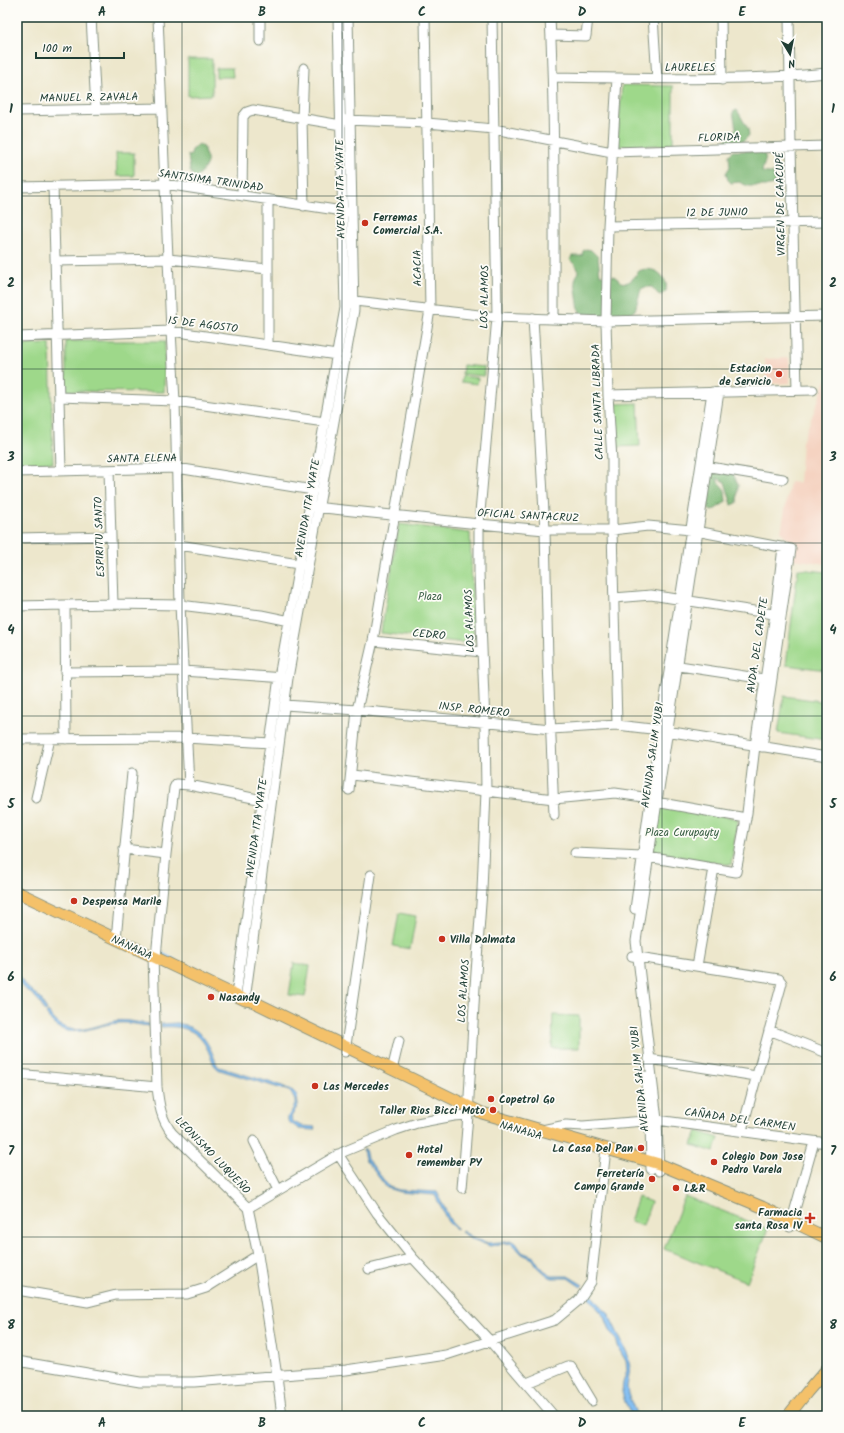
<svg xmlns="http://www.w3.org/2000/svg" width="844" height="1433" font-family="Kalam,sans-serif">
  <rect width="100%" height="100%" fill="#fdfcf7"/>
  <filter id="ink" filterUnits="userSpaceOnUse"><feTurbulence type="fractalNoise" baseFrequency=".025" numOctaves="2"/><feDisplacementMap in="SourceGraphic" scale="8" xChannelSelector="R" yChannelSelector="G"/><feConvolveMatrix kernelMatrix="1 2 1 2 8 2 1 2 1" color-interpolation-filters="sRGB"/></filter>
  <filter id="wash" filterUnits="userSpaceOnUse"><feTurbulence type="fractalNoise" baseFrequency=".012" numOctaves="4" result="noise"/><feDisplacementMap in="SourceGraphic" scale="16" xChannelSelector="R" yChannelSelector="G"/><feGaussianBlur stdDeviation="0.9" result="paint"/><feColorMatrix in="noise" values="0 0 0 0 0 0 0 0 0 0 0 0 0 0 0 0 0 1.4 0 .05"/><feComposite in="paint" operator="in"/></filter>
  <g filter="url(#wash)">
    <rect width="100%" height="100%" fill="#ede7cc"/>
    <path fill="#f5d3c1" d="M789 358 790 383 766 384 765 359Z
      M827 378V564L793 559 795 546 781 532 790 482 799 483 802 442Z"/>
    <path fill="#9ed88a" stroke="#5e8a5f" d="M188 59H212V95L188 96Z
      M216 68H232L233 77H216Z
      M622 85 673 86V145L617 146Z
      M116 153H134V176H117Z
      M66 341H165L164 392 66 391Z
      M50 344 53 463 17 464V345Z
      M463 365 484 367V376L462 374Z
      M462 376 478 378 477 384 461 382Z
      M638 403 640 446 615 447 613 404Z
      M399 524 470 533 474 644 381 633Z
      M798 569 827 572V670L786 665Z
      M784 696 827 702V740L778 733Z
      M661 802 738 819 731 865 653 852Z
      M399 913 416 916 410 949 393 946Z
      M294 963 310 966 305 997 289 995Z
      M553 1015 579 1016V1048H552Z
      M697 1131 719 1138 714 1152 692 1145Z
      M685 1196 768 1229 747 1282 664 1249Z
      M638 1197 651 1202 643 1226 630 1222Z"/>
    <path fill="#7eb876" stroke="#4e7a55" d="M737 110 748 129 749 135C743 144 732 146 722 148V144L736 128 733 112Z
      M199 144 204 148C204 152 205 154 207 158 209 165 200 174 195 179L190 171 188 155V156L191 155 192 150Z
      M733 151H762C769 159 763 163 762 172L767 173H773L775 182 771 186H748L739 182 731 183 728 180 726 173 730 167 729 155Z
      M586 249 591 250 598 257 600 275 614 276 621 282C624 283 628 283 630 281 634 279 636 274 639 271 646 267 658 270 662 276 666 281 667 285 666 291L661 295 658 294 652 287H645L641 289 635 310 622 321H606L583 314 579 311 575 281 578 271 577 267 570 260 572 256H582L583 251Z
      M710 471H732L738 485 737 503 732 505 725 482 717 478 718 482 725 490 726 502 712 511 708 509 707 479Z"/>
    <path fill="#7fbcf2" stroke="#4f7c93" d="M17 975 28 988 41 999 47 1011 45 1012C42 1008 41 1003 38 1000 31 991 17 988 17 975Z
      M48 1012C67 1041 89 1027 115 1021 126 1019 138 1023 149 1024V1026C139 1025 128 1022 118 1023 90 1025 67 1046 46 1014Z
      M177 1023C202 1028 209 1043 217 1065L219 1067 282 1086 293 1091 297 1095 298 1105 291 1117 292 1121 301 1126 315 1127 314 1130 299 1129 288 1121V1117C294 1107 300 1102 289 1091L220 1070C214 1067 212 1061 210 1055 201 1031 185 1025 161 1027V1024Z
      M365 1149 367 1158 389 1187 399 1190 437 1192 451 1222 457 1228 456 1229 448 1222 435 1195 400 1192 387 1188 365 1159 363 1150Z
      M462 1231 472 1237 488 1243 513 1241 516 1243 522 1252 534 1257 539 1265 548 1274 552 1276H568L583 1285 581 1287 568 1278H552L548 1276 537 1266 533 1259 522 1254 512 1243 499 1244 490 1246 472 1239 461 1232Z
      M591 1294 600 1306 608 1313 628 1355 630 1368 627 1387 628 1394 637 1416H632L625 1402 622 1392 623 1383 627 1370 626 1361 620 1351 615 1337 611 1333 605 1317 588 1297Z"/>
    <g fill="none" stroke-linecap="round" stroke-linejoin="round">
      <path stroke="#7fbcf2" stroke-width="2" d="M159 952 175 960
        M194 968 219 980"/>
    </g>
  </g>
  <g filter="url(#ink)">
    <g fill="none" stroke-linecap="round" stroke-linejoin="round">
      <defs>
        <path id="minor" d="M91 17 96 109
          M158 17 171 331 175 401 180 605 189 785
          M260 17V41
          M550 17C555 118 554 218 554 319
          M653 17 657 79
          M721 17 722 80
          M789 17 791 147 797 390
          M551 35 586 36 588 17
          M304 68 302 119 304 206
          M553 77C645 78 736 82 827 73
          M617 78 608 226 606 321 608 395 612 460V530L617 725
          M17 111 161 108
          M345 120 427 123 494 129 612 152 827 146
          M53 186 61 470
          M17 187 165 184 349 212
          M242 196 243 117 247 112 253 110 341 125
          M268 200V344
          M608 226 827 222
          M55 261 168 259 268 269
          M355 301 497 317 606 321 827 316
          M533 318 545 530 548 661 554 815
          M17 337 171 331 337 355
          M608 395 813 390
          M59 397 175 401 325 422
          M704 466 783 479
          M109 470 113 604
          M17 472 177 468 313 490
          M314 507 479 524 545 530H612L648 526 691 530 791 549 762 747
          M17 538 111 536
          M179 545 305 565
          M614 598 651 595 780 615
          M65 605 66 739
          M17 606 113 604 180 605 261 615 290 621
          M373 641 482 652
          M673 665 771 680
          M65 672 183 671 285 678
          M285 705 357 710 551 729 617 725 660 730 827 757
          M17 739 186 738 271 743
          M352 775 554 799 615 793 643 797 650 801 746 818
          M349 790 357 710 373 641 430 310 425 17
          M36 798 50 739
          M124 849 166 854
          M575 853 642 856 736 872 747 813 755 746 775 614 783 547
          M635 909 660 730 712 392
          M116 939 132 773
          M153 956 157 1087C159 1105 161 1119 172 1133L248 1208 258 1255 277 1376 282 1416
          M632 956 779 979 782 983 742 1130
          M156 957 166 854 174 788 176 784 189 785 263 800
          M697 966 714 868
          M236 995 279 677 345 308 338 17
          M245 1000 288 678 354 310 348 17
          M769 1030 827 1053
          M345 1052 371 875
          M649 1059 756 1076
          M392 1070 399 1041
          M17 1074 157 1087
          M645 1076 650 1120 651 1169
          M542 1130 566 1125 583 1126 657 1120 827 1143
          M254 1141 278 1190
          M338 1154 377 1213 413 1258 490 1341 554 1416
          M659 1171 657 1120 636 941 719 392
          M462 1188 468 1115 475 987 482 890 486 791 485 723 479 573V524L497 317 492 17
          M248 1208 343 1152 396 1130 417 1123 454 1116 468 1115
          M790 1227 814 1142
          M369 1269 413 1258
          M17 1290 88 1302 116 1295 187 1294 206 1288 258 1255
          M17 1361 140 1382H194L346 1370 446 1355 555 1320 579 1300 591 1282 606 1149
          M527 1383 568 1366H571L592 1401"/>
        <path id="major" d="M17 892 245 1000 252 1001 482 1113 659 1164 762 1207 827 1238
          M788 1416 807 1392 827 1369"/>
      </defs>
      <use href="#minor" stroke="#869280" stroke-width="11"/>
      <use href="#major" stroke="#869280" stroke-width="13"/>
      <use href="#minor" stroke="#fff" stroke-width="9"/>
      <use href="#major" stroke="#f4c16b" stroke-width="11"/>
    </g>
  </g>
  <path fill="none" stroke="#1f3d34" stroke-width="1" stroke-opacity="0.55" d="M182 17V1416M342 17V1416M502 17V1416M662 17V1416M17 196H827M17 369H827M17 543H827M17 716H827M17 890H827M17 1064H827M17 1237H827"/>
  <g fill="#c8321e" stroke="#fdfcf7" stroke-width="1.5">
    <circle cx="365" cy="223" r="4"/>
    <circle cx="779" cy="374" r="4"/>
    <circle cx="74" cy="901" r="4"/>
    <circle cx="442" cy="939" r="4"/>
    <circle cx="211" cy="997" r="4"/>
    <circle cx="315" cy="1086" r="4"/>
    <circle cx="491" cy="1099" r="4"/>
    <circle cx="493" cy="1110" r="4"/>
    <circle cx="641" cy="1148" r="4"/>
    <circle cx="409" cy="1155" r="4"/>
    <circle cx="714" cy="1162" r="4"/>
    <circle cx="652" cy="1179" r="4"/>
    <circle cx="676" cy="1188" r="4"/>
    <path d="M808 1212h4v4h4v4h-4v4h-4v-4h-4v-4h4z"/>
  </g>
  <g text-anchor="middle" stroke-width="3.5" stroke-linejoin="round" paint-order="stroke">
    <g font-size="11" fill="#1f3d34" stroke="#fdfcf7">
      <text x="690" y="71">LAURELES</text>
      <text transform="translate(89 97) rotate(-1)" y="4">MANUEL R. ZAVALA</text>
      <text transform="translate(719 137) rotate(-2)" y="4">FLORIDA</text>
      <text transform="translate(211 180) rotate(8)" y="4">SANTISIMA TRINIDAD</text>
      <text transform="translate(340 189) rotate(-91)" y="4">AVENIDA ITA YVATE</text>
      <text transform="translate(780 204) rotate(-91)" y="4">VIRGEN DE CAACUPÉ</text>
      <text transform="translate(717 212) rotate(-1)" y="4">12 DE JUNIO</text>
      <text transform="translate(417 268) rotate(-91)" y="4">ACACIA</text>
      <text transform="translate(484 297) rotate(-89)" y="4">LOS ALAMOS</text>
      <text transform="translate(203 324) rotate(7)" y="4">15 DE AGOSTO</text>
      <text transform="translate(597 402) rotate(-92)" y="4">CALLE SANTA LIBRADA</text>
      <text transform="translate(142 458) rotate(-1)" y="4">SANTA ELENA</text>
      <text transform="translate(307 508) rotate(-80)" y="4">AVENIDA ITA YVATE</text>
      <text transform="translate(528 515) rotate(3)" y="4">OFICIAL SANTACRUZ</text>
      <text transform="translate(99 537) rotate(-92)" y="4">ESPIRITU SANTO</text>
      <text transform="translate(469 621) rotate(-92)" y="4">LOS ALAMOS</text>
      <text transform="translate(429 634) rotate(5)" y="4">CEDRO</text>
      <text transform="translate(757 645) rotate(-82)" y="4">AVDA. DEL CADETE</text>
      <text transform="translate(474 709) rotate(6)" y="4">INSP. ROMERO</text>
      <text transform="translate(652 755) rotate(-82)" y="4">AVENIDA SALIM YUBI</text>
      <text transform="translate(256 828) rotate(-82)" y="4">AVENIDA ITA YVATE</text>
      <text transform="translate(132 947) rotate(25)" y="4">NANAWA</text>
      <text transform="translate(463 991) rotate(-86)" y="4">LOS ALAMOS</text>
      <text transform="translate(639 1079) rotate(-96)" y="4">AVENIDA SALIM YUBI</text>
      <text transform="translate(740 1119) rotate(8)" y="4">CAÑADA DEL CARMEN</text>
      <text transform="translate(521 1130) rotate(16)" y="4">NANAWA</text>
      <text transform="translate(213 1155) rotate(46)" y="4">LEONISMO LUQUEÑO</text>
    </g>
    <g font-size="11" font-weight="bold" fill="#1f3d34" stroke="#fdfcf7" text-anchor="start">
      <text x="373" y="221">Ferremas<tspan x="373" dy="13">Comercial S.A.</tspan></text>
      <text x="771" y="372" text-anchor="end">Estacion<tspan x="771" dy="13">de Servicio</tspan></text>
      <text x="82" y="905">Despensa Marile</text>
      <text x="450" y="943">Villa Dalmata</text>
      <text x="219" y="1001">Nasandy</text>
      <text x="323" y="1090">Las Mercedes</text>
      <text x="499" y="1103">Copetrol Go</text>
      <text x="485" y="1114" text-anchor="end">Taller Rios Bicci Moto</text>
      <text x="633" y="1152" text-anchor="end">La Casa Del Pan</text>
      <text x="417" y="1153">Hotel<tspan x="417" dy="13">remember PY</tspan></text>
      <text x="722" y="1160">Colegio Don Jose<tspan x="722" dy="13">Pedro Varela</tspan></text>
      <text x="644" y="1177" text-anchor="end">Ferretería<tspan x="644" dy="13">Campo Grande</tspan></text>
      <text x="684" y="1192">L&amp;R</text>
      <text x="802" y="1216" text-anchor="end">Farmacia<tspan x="802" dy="13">santa Rosa IV</tspan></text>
    </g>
    <g font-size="11" fill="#3f644a" stroke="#fdfcf7">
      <text x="430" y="600">Plaza</text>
      <text x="682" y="836">Plaza Curupayty</text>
    </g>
  </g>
  <rect width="844" height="1433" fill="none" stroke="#fdfcf7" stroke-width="44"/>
  <g transform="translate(790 54) rotate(170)" stroke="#fdfcf7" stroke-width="3" paint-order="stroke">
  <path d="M0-3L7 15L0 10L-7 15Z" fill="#1f3d34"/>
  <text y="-6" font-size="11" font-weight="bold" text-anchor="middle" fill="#1f3d34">N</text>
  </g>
  <path d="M36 52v6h88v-6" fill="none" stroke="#1f3d34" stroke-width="2"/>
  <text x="42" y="52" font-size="12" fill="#1f3d34" stroke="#fdfcf7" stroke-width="3" paint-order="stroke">100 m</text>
  <rect x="22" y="22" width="800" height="1389" fill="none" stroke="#1f3d34" stroke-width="1.5"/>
  <g font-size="13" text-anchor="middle" font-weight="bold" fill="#1f3d34">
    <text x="102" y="16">A</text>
    <text x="262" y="16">B</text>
    <text x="422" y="16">C</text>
    <text x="582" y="16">D</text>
    <text x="742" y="16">E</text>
    <text x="11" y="113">1</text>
    <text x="833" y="113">1</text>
    <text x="11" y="287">2</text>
    <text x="833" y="287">2</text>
    <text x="11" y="461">3</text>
    <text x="833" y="461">3</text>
    <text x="11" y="634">4</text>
    <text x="833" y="634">4</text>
    <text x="11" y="808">5</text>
    <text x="833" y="808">5</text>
    <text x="11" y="981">6</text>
    <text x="833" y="981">6</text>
    <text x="11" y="1155">7</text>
    <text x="833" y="1155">7</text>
    <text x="11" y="1329">8</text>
    <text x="833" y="1329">8</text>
    <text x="102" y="1427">A</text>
    <text x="262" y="1427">B</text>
    <text x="422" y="1427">C</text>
    <text x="582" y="1427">D</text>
    <text x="742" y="1427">E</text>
  </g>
</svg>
